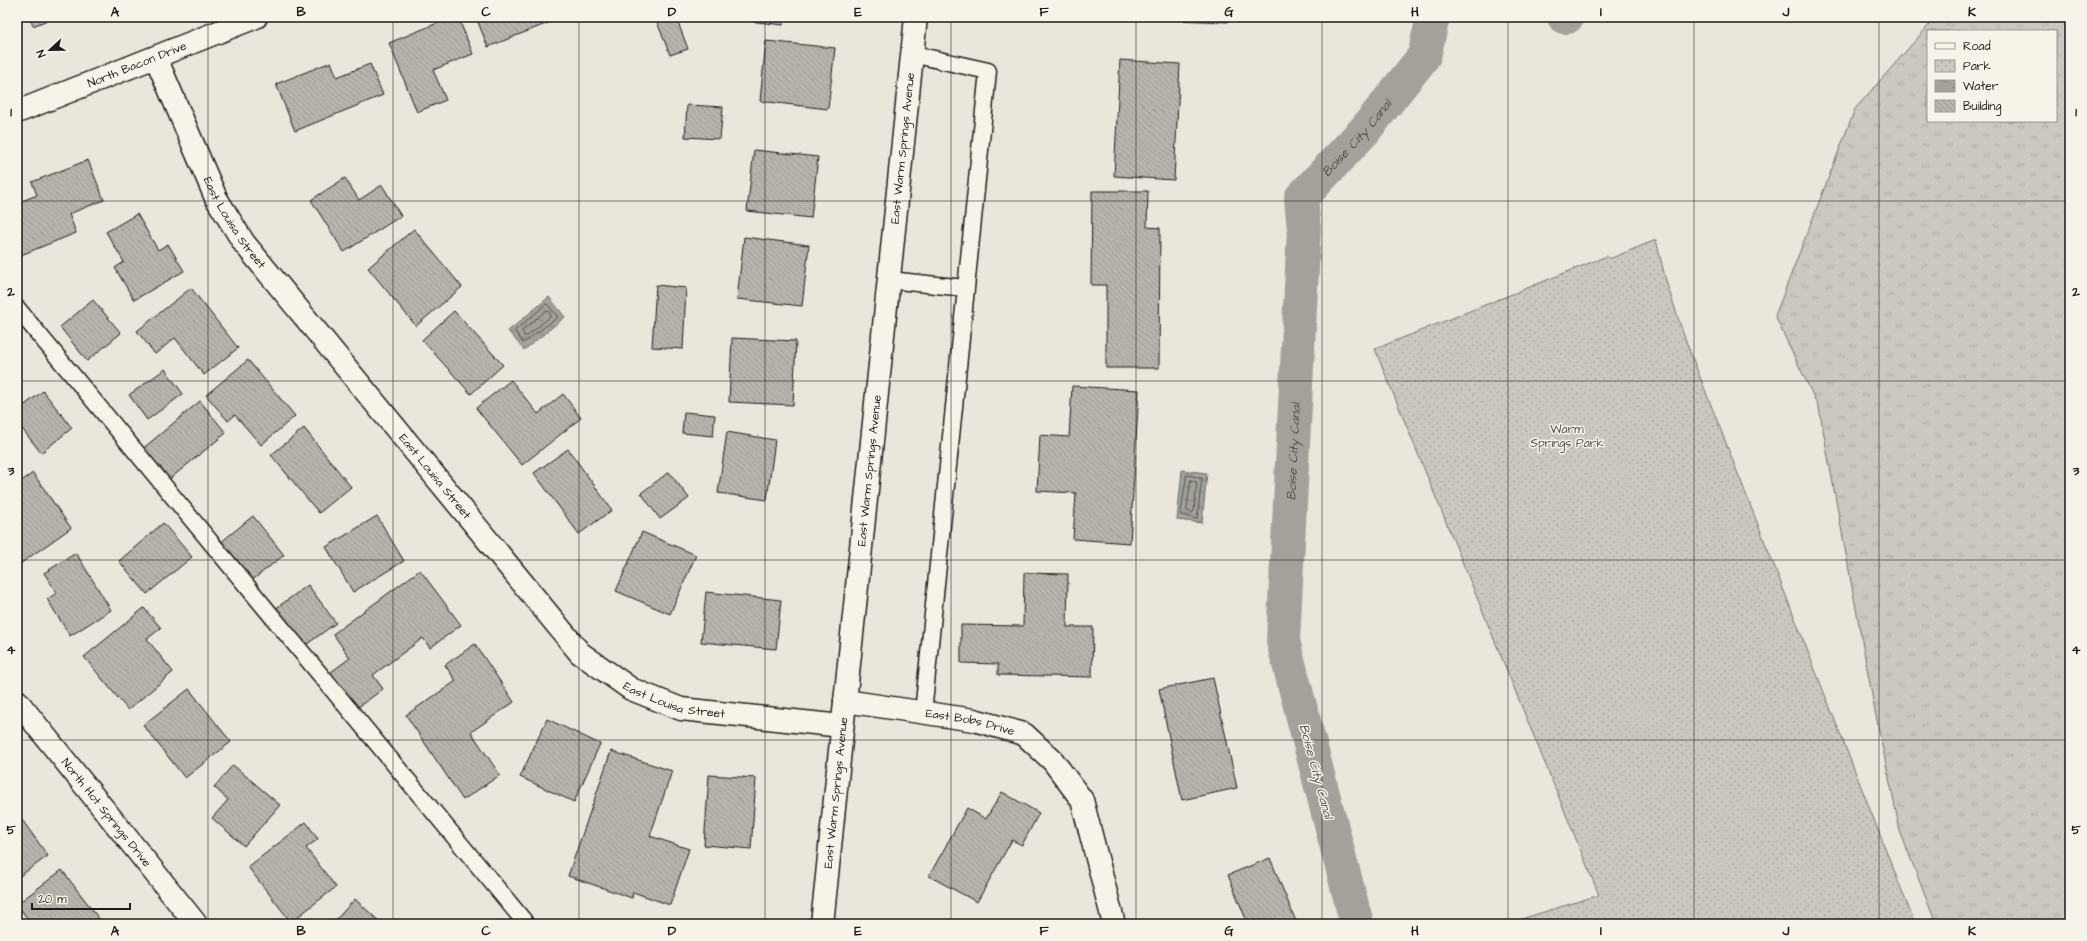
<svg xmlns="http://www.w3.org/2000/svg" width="2087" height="941" font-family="'Architects Daughter',sans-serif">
  <defs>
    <pattern id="grass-tufts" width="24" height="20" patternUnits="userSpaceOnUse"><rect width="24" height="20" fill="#ccc8c0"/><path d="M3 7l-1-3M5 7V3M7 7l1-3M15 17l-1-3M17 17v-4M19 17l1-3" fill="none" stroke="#afaba4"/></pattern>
    <pattern id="park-dots" width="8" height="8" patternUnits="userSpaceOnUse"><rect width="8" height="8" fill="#ccc8c0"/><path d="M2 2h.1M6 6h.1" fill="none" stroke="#afaba4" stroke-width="1.8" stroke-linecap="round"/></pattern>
    <pattern id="water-ripples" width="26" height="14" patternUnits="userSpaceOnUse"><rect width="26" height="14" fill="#a3a19a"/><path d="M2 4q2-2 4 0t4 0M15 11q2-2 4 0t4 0" fill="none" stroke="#84827d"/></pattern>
    <pattern id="building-back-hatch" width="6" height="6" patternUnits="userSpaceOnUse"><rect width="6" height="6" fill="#b6b4ac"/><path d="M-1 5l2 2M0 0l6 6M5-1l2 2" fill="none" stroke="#9c9a93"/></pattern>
  </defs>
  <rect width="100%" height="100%" fill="#eae6dc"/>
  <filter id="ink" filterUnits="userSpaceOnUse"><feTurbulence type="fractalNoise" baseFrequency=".025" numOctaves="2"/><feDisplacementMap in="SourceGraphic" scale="8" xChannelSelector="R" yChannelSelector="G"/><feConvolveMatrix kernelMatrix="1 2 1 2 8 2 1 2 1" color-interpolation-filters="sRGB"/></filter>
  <g filter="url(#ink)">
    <path fill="url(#grass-tufts)" stroke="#74726e" fill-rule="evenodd" d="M1936 17H2070V924H1936L1900 831 1874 706 1819 408 1775 316 1855 109ZM1928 31H2056V121H1928Z"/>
    <path fill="url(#park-dots)" stroke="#74726e" d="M1656 240 1666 281 1685 339 1915 924H1505L1599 895 1375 349 1607 256 1609 259Z"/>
    <path fill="url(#water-ripples)" stroke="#6d6c68" d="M549 297 565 317 524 350 508 331Z
      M1182 470 1207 473 1202 523 1177 520Z"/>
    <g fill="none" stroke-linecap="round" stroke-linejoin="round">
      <path stroke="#52514e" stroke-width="1" d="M547 304 558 317 523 343 515 331Z
        M546 311 549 312 551 316 527 336H524L522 331Z
        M1187 475 1202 478 1197 519 1181 515Z
        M1191 480 1197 482 1194 511 1192 513 1187 511Z"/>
      <g stroke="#a3a19a" stroke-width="34">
        <path d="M1564 17H1567"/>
        <path id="s1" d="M1357 924 1283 641 1304 229 1301 198 1365 130 1424 56 1433 17"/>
      </g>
    </g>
    <path fill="url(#building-back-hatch)" stroke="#1c1c1c" d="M29 17H55L33 26Z
      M452 17H458L473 54 433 70 446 100 417 112 389 43Z
      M476 17H557L558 19 488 47Z
      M655 17H676L688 49 670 55Z
      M740 17H784L783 25 740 20Z
      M1175 17H1228V22L1175 20Z
      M766 41 835 48 828 109 760 101Z
      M1120 60 1180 64 1174 180 1114 176Z
      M331 62 337 77 370 64 383 95 295 131 276 84Z
      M687 105 723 107 720 139 685 137Z
      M754 150 818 157 811 218 747 211Z
      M88 160 104 200 69 214 76 233 21 255 17 246V203L37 195 32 182Z
      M345 178 359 200 382 185 401 216 344 252 311 200Z
      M1092 191H1148L1147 227 1160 228 1159 368H1106V285H1091Z
      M137 214 158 250 168 244 184 271 134 300 115 268 124 262 106 232Z
      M414 229 462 287 416 326 368 268Z
      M744 237 809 245 802 306 737 299Z
      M656 285 686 288 683 349 652 347Z
      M191 288 238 348 204 375 175 338 155 354 137 331Z
      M93 300 121 333 87 361 60 327Z
      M454 311 503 365 471 394 422 340Z
      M732 338 796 341 793 405 729 402Z
      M248 360 295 416 261 445 235 415 228 421 206 395Z
      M165 369 183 394 147 420 129 395Z
      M511 380 538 414 563 394 581 418 522 465 476 408Z
      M1072 386 1139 390 1130 543 1073 539 1076 493 1037 491 1040 435 1069 437Z
      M43 391 72 428 41 453 17 422V411Z
      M200 401 226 433 166 482 140 451Z
      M684 412 715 415 713 436 682 433Z
      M304 428 351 487 319 513 271 455Z
      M727 432 775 440 767 500 718 493Z
      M568 449 612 510 579 534 534 473Z
      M669 472 689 498 660 519 641 493Z
      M33 473 71 528 17 566V484Z
      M253 516 284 555 251 581 220 543Z
      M377 516 404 561 353 592 326 547Z
      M163 523 192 557 147 594 119 561Z
      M642 532 696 555 670 614 616 591Z
      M76 553 111 610 70 636 47 599 57 593 44 573Z
      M420 570 461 625 430 648 423 638 373 675 383 689 357 708 331 672 350 658 333 634Z
      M1024 573 1068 574 1067 627H1093L1092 677 998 675V664L961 663V625L1023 626Z
      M308 585 336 623 303 647 275 609Z
      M706 592 781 600 776 649 701 642Z
      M144 608 161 628 147 639 173 672 128 710 84 657Z
      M475 644 514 702 471 732 500 775 463 800 406 715 456 681 445 665Z
      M1213 678 1237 788 1182 800 1159 689Z
      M189 689 231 742 185 778 143 725Z
      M547 719 600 744 574 802 520 777Z
      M611 751 672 771 650 836 689 849 670 905 633 892 632 898 568 876Z
      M233 765 280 805 244 846 212 818 228 800 214 787Z
      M709 775 756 778 751 849 704 845Z
      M1002 792 1039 813 1022 845 1012 840 977 902 929 876 967 808 986 819Z
      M17 813 48 856 17 878Z
      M306 822 318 839 306 848 336 887 291 922 248 867Z
      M1270 858 1297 924H1248L1228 875Z
      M62 870 103 924H31L17 904Z
      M355 899 382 924H332Z"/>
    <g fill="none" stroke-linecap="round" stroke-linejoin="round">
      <defs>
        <path id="service" d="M912 54 988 71 923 713
          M889 280 965 288
          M17 308 524 921V924"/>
        <g id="minor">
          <path id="s2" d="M156 58 216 198 244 243 580 653 631 689 681 709 842 726"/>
          <path id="s3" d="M17 112 256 17"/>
          <path id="s4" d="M17 701 196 924"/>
          <path id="s5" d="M845 701 974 720 1024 734 1053 761 1082 800 1114 924"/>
        </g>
        <g id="tertiary">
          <path id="s6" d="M822 924 916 17"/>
        </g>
      </defs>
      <use href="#service" stroke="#1c1c1c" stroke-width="19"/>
      <use href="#minor" stroke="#1c1c1c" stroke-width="25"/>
      <use href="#tertiary" stroke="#1c1c1c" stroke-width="25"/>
      <use href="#service" stroke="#f7f3e8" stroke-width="16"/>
      <use href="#minor" stroke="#f7f3e8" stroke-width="22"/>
      <use href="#tertiary" stroke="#f7f3e8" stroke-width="22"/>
    </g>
  </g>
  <path fill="none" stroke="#1c1c1c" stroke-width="1" stroke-opacity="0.55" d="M208 17V924M393 17V924M579 17V924M765 17V924M951 17V924M1136 17V924M1322 17V924M1508 17V924M1694 17V924M1879 17V924M17 201H2070M17 381H2070M17 560H2070M17 740H2070"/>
  <g text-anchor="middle" stroke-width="3" stroke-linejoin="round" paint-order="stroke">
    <g font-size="12" fill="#1c1c1c" stroke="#f7f3e8">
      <text dy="4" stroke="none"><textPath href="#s3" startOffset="129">North Bacon Drive</textPath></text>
      <text dy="4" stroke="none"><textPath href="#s6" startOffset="780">East Warm Springs Avenue</textPath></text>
      <text dy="4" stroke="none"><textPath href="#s2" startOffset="183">East Louisa Street</textPath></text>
      <text dy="4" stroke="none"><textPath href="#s6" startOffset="456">East Warm Springs Avenue</textPath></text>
      <text dy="4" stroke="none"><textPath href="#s2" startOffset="507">East Louisa Street</textPath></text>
      <text dy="4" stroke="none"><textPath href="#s2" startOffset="843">East Louisa Street</textPath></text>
      <text dy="4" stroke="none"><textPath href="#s5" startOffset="127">East Bobs Drive</textPath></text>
      <text dy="4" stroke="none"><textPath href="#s6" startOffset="132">East Warm Springs Avenue</textPath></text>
      <text dy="4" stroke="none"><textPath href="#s4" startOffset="143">North Hot Springs Drive</textPath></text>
    </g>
    <g font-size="12" fill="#51504d" stroke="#f7f3e8">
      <text x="1567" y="433">Warm<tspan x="1567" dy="14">Springs Park</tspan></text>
    </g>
    <g font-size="13" font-style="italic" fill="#52514e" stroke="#f7f3e8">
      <text dy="5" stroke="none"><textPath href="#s1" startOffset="818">Boise City Canal</textPath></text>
      <text dy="5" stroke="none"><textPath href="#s1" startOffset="482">Boise City Canal</textPath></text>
      <text transform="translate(1317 771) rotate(75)" y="5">Boise City Canal</text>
    </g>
  </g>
  <rect width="2087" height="941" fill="none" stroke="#f7f3e8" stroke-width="44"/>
  <rect x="1927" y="30" width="130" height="92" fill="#f7f3e8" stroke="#9f9d96"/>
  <rect x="1935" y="43" width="20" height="6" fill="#f7f3e8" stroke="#9f9d96"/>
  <text x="1963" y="50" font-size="12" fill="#1c1c1c">Road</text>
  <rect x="1935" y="60" width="20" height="12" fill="url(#park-dots)" stroke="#9f9d96"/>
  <text x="1963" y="70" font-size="12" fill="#1c1c1c">Park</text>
  <rect x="1935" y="80" width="20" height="12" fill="url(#water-ripples)" stroke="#9f9d96"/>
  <text x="1963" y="90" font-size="12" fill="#1c1c1c">Water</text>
  <rect x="1935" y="100" width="20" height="12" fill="url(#building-back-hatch)" stroke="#9f9d96"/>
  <text x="1963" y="110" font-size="12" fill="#1c1c1c">Building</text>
  <g transform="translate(50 50) rotate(248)" stroke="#f7f3e8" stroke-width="3" paint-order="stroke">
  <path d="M0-3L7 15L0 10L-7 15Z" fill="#1c1c1c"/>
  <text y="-6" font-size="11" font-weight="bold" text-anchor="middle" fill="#1c1c1c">N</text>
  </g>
  <path d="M32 903v6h98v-6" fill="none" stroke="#1c1c1c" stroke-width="2"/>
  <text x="38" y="903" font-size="12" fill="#1c1c1c" stroke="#f7f3e8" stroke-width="3" paint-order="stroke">20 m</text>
  <rect x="22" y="22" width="2043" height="897" fill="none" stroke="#1c1c1c" stroke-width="1.5"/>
  <g font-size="13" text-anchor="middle" font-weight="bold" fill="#1c1c1c">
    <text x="115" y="16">A</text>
    <text x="301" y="16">B</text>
    <text x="486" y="16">C</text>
    <text x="672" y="16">D</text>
    <text x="858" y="16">E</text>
    <text x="1044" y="16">F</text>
    <text x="1229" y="16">G</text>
    <text x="1415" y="16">H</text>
    <text x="1601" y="16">I</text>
    <text x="1786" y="16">J</text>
    <text x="1972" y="16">K</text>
    <text x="11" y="116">1</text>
    <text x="2076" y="116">1</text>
    <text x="11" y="296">2</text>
    <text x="2076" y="296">2</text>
    <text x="11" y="475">3</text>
    <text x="2076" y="475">3</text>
    <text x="11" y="654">4</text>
    <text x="2076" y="654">4</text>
    <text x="11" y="834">5</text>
    <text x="2076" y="834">5</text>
    <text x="115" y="935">A</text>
    <text x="301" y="935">B</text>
    <text x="486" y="935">C</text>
    <text x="672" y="935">D</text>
    <text x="858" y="935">E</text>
    <text x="1044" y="935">F</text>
    <text x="1229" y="935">G</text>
    <text x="1415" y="935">H</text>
    <text x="1601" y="935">I</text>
    <text x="1786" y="935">J</text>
    <text x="1972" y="935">K</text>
  </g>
</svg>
